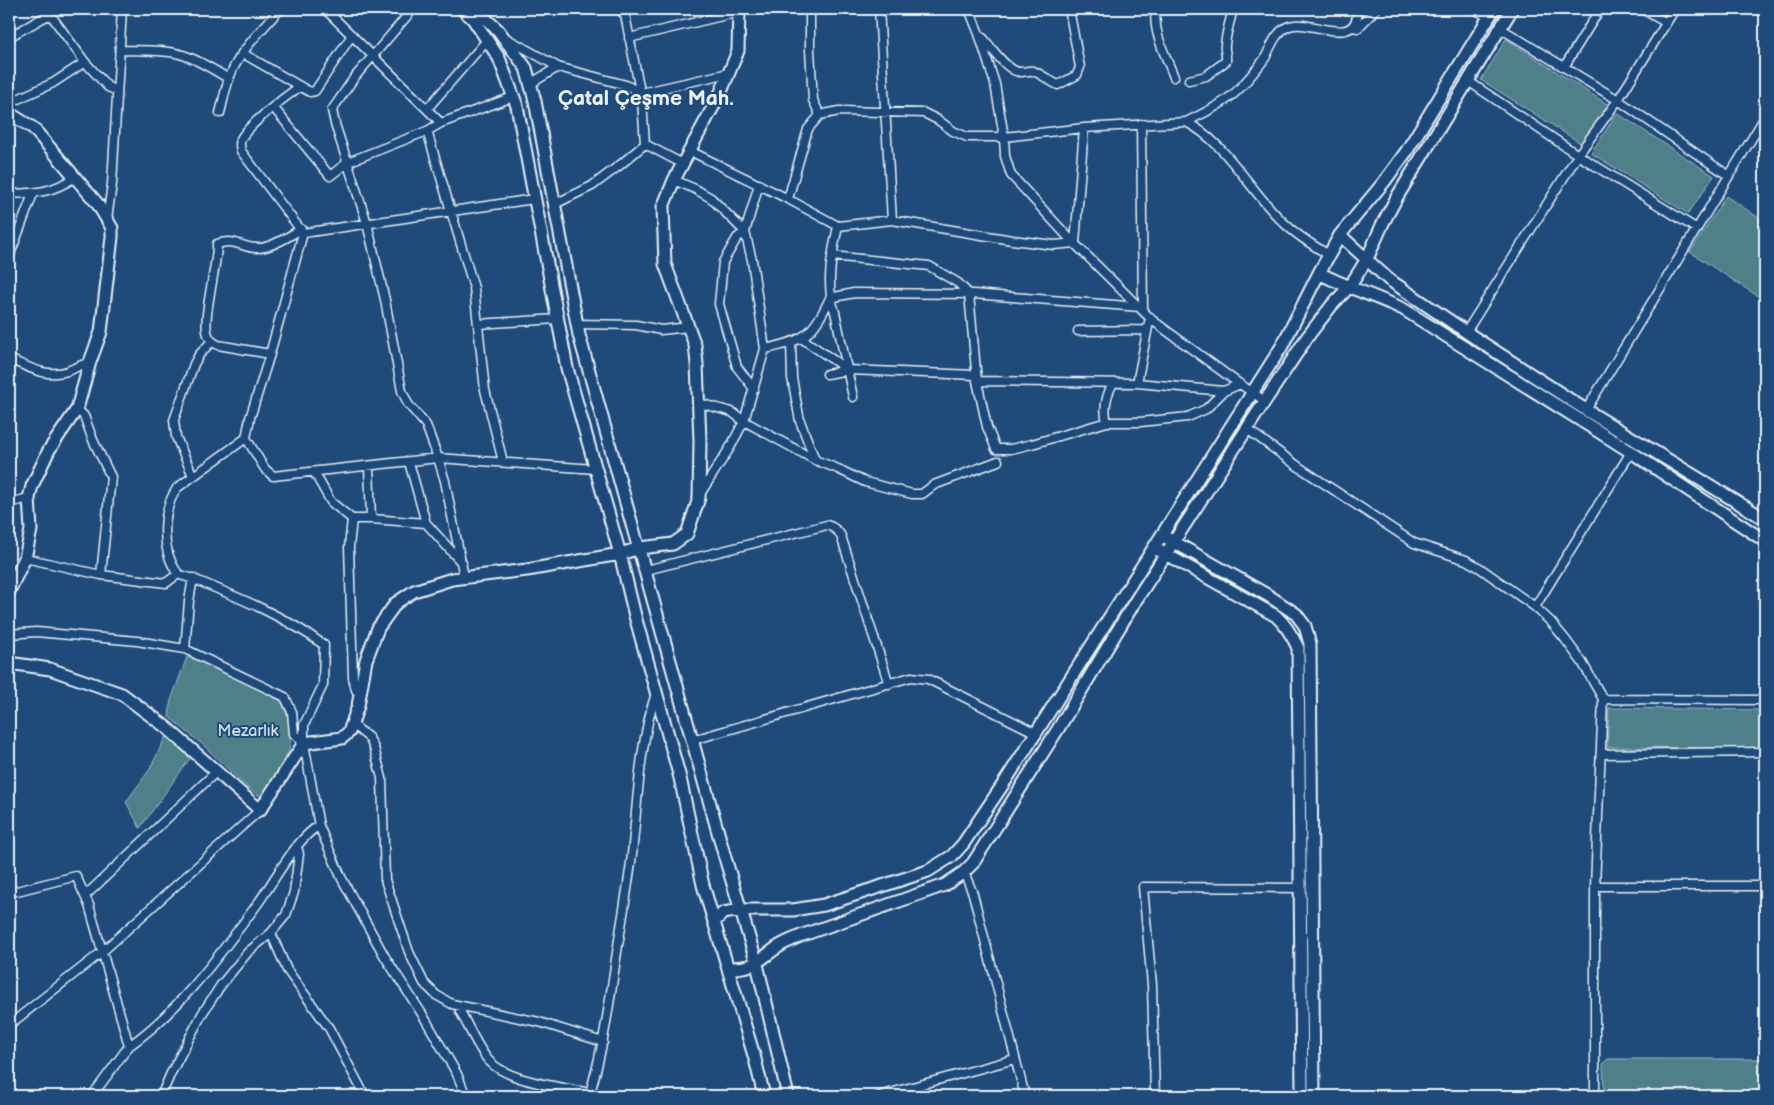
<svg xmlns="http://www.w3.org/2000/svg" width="1774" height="1105" font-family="'Balsamiq Sans',sans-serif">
  <rect width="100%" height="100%" fill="#1f4a7a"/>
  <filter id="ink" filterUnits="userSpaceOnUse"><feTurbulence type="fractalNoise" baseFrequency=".02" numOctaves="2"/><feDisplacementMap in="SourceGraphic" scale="10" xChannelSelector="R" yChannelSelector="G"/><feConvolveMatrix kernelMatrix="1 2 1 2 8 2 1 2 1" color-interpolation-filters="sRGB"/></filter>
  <g filter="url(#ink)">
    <path fill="#507f89" stroke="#9cb8c0" d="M1506 39 1610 106 1582 144 1481 80Z
      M1617 113 1714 176 1688 214 1591 153Z
      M1726 196 1765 222V301L1690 252Z
      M187 657 198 660 280 700C288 712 292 730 290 746 289 755 269 785 263 795L260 796 249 789 203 745 169 717 171 700Z
      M1609 708 1765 710V748L1607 747Z
      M166 736 191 757 140 828 126 802 150 769Z
      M1608 1059H1765V1096H1604L1603 1063Z"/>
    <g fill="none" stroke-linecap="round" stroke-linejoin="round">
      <defs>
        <path id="street" d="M48 9 50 14 85 62 108 87 117 91
          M325 9 441 123 513 97
          M413 9 354 78 332 110 335 124 367 223 385 300 402 391 408 404 426 425 438 458 445 481 464 577
          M619 9 625 15 642 101 645 144 683 164
          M810 9V50L813 100 820 115
          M879 9 892 220
          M969 9 979 34 995 84 1004 137 1005 156 1011 175 1070 239 1152 320 1234 380 1265 401
          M1156 9C1152 32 1166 56 1174 77
          M1474 9 1489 17
          M1642 9 1665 22
          M1761 9 1765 11
          M1352 27 1358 28 1376 9
          M1500 28 1618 100 1729 176
          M9 37 50 14
          M506 38 558 67 626 85 641 93 729 73
          M629 38 739 12
          M983 38C991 47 1008 73 1021 72 1026 72 1028 70 1033 71 1042 74 1049 81 1058 85L1077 75 1080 67 1069 9
          M120 50C140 51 163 49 183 55 199 60 214 70 229 79
          M242 53 310 92 315 91 352 35
          M1564 67 1600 9
          M1189 80 1206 76 1226 61C1227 55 1224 51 1225 45 1226 33 1230 21 1233 9
          M1468 81 1578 155 1697 229
          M530 84 558 67
          M299 87C285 97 248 125 241 139 239 143 240 146 241 151L303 233
          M9 103 53 83 85 62
          M273 107 330 176 348 162 427 131
          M427 109 487 40
          M220 113C224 98 226 82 234 67 245 46 264 27 280 9
          M1186 122C1206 112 1226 103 1241 87 1248 79 1259 67 1265 58 1271 47 1275 33 1287 27 1309 16 1357 52 1358 9
          M441 123 427 131 474 288 485 390 503 462
          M1141 124 1143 310
          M690 151 788 199 838 226
          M674 180 695 189 711 198 745 232 737 238 723 262 719 304 737 367 754 389
          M759 184 745 232 752 260 765 349
          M9 194C36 193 52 193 75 177
          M788 199 808 129 820 115 839 111 924 113 938 120 953 131 967 137H1004L1084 128 1186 122C1225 141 1250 191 1282 221 1296 235 1312 245 1329 255
          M555 204 592 186 620 165 645 144
          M107 219 112 184 122 9
          M303 233 270 354 250 418 246 438 265 469 273 476 438 458 595 469
          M303 233 534 199
          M832 256 929 266 958 283 969 294 977 381 987 427 996 449H1011L1032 444 1107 422H1140L1188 417 1206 409 1224 391
          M9 257 33 194
          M830 298 854 293 973 294 1140 307
          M478 324 557 319
          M577 324 636 325 661 330 689 327
          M1078 331 1147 330
          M1466 332 1578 155 1618 100 1675 9
          M801 338 848 370
          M791 343 792 378 800 421 815 460
          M270 354 218 345C214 343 211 341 209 337 200 323 218 265 217 244 238 238 240 248 257 248 269 249 290 236 301 229
          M9 359C28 367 46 378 68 371 75 368 83 364 90 362
          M827 374 848 370 976 375
          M977 381 1137 383 1224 391 1240 384
          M1137 383 1150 317
          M853 397 835 312C825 285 832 254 838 226L892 220 1012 240 1054 245 1075 243 1084 128
          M699 403 732 412 744 421 815 460 838 469 865 482 912 494H922L934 485 998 461
          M77 409 84 416 93 440 111 477 101 575
          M1586 410 1765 117
          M1107 422C1103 408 1106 396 1113 383
          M1247 429 1299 467 1414 543 1466 560 1480 568 1535 607 1551 622 1565 639 1582 662 1603 699 1595 886V1096
          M409 462 426 523
          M369 466 371 519
          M314 472 331 502 352 519H371L426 523 462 563
          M193 476 176 437 174 420 194 364 199 355 212 341
          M700 494 731 446 744 421 765 349C804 341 813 335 830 298
          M9 503 29 498
          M352 519 349 547 353 678 356 690 360 694
          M25 558 101 575 166 583 178 574
          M646 570 827 525C833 527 838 530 841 536L889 684
          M1535 607 1631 452
          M9 634 36 632 137 641 185 649 285 697 292 712 294 734 304 743V725L323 685 324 645C286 617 240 598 196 580 190 577 184 577 178 574 161 551 161 512 177 488L246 438
          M185 649 189 601 193 578
          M1603 699 1765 700
          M352 724 369 738 374 748 382 778 385 880 409 952 424 983 436 995 452 1004 539 1022 603 1042
          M693 740 911 677 928 679 1036 733
          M1601 754 1765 752
          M319 826 342 879 385 957 424 1017 457 1074 466 1096
          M964 872 973 894 1025 1096
          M1595 886H1765
          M9 893 76 876 89 905 129 1046C179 1011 217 958 253 910 270 889 296 837 319 826L304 743
          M85 896 216 772
          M271 933 287 970 329 1028 365 1096
          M461 1006 460 1011C469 1027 477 1047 489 1061 509 1082 562 1087 590 1093
          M9 1025 102 952 260 810
          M92 1096 129 1046
          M161 1096 171 1073 202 1014 221 985 248 952 271 933 286 915 294 892 299 854 297 846
          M589 1096C603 1051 609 1005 616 959 621 924 628 889 632 854 638 800 639 745 656 693
          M879 1096 1015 1059
          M1155 1096 1152 985 1143 887 1300 888"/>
        <path id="secondary" d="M462 9 473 19 499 58 517 106 567 368 620 554 635 616 680 778 703 885 755 1059 764 1096
          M475 9 498 30 526 68 535 101 579 335 726 861 757 964 788 1096
          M9 113 33 128 97 203 112 228V237L101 332 90 362 77 409 49 450 32 486 29 498 31 530 25 558 9 591
          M1340 235 1388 279 1481 342 1586 410 1765 519
          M1319 273C1346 287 1375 296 1403 309L1631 452 1765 541
          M1167 538 1269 596 1296 614 1305 626 1310 644 1314 1096
          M1160 551 1276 616C1286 625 1292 635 1298 648L1302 1096
          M9 663 50 669 122 694 166 727 260 810 304 743 342 738 349 732 358 706 366 660 378 628 396 603 414 591 452 579 527 570 620 554 640 548 673 544 687 534 699 498 700 441 697 364 695 345 665 264 663 207 674 180 721 92 738 51 739 9
          M714 922 723 913 741 910H793L824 905 928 871 952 856 963 844 1006 780 1282 346 1319 273 1340 235 1384 182 1406 152 1494 9
          M728 968C759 968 758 959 781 945 788 941 796 938 803 935L945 885 964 872 973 863 1058 729 1136 600 1265 401 1308 336 1332 305 1350 286 1367 259 1383 223 1397 197 1512 9"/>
      </defs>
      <use href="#street" stroke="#e8f1f8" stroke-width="11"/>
      <use href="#secondary" stroke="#e8f1f8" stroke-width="15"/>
      <use href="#street" stroke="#1f4a7a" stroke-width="8"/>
      <use href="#secondary" stroke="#1f4a7a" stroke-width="11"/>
    </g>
  </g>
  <g text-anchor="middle" stroke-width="4" stroke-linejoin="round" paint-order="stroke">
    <g font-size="16" fill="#d1e0e7" stroke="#1f4a7a">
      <text x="248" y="736">Mezarlık</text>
    </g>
    <g font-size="21" font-weight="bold" fill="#e8f1f8" stroke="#1f4a7a">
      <text x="646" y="105">Çatal Çeşme Mah.</text>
    </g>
  </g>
  <rect width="1774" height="1105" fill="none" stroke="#1f4a7a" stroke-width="30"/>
  <rect x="15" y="15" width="1744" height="1075" fill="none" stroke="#e8f1f8" stroke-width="2" filter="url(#ink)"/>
</svg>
